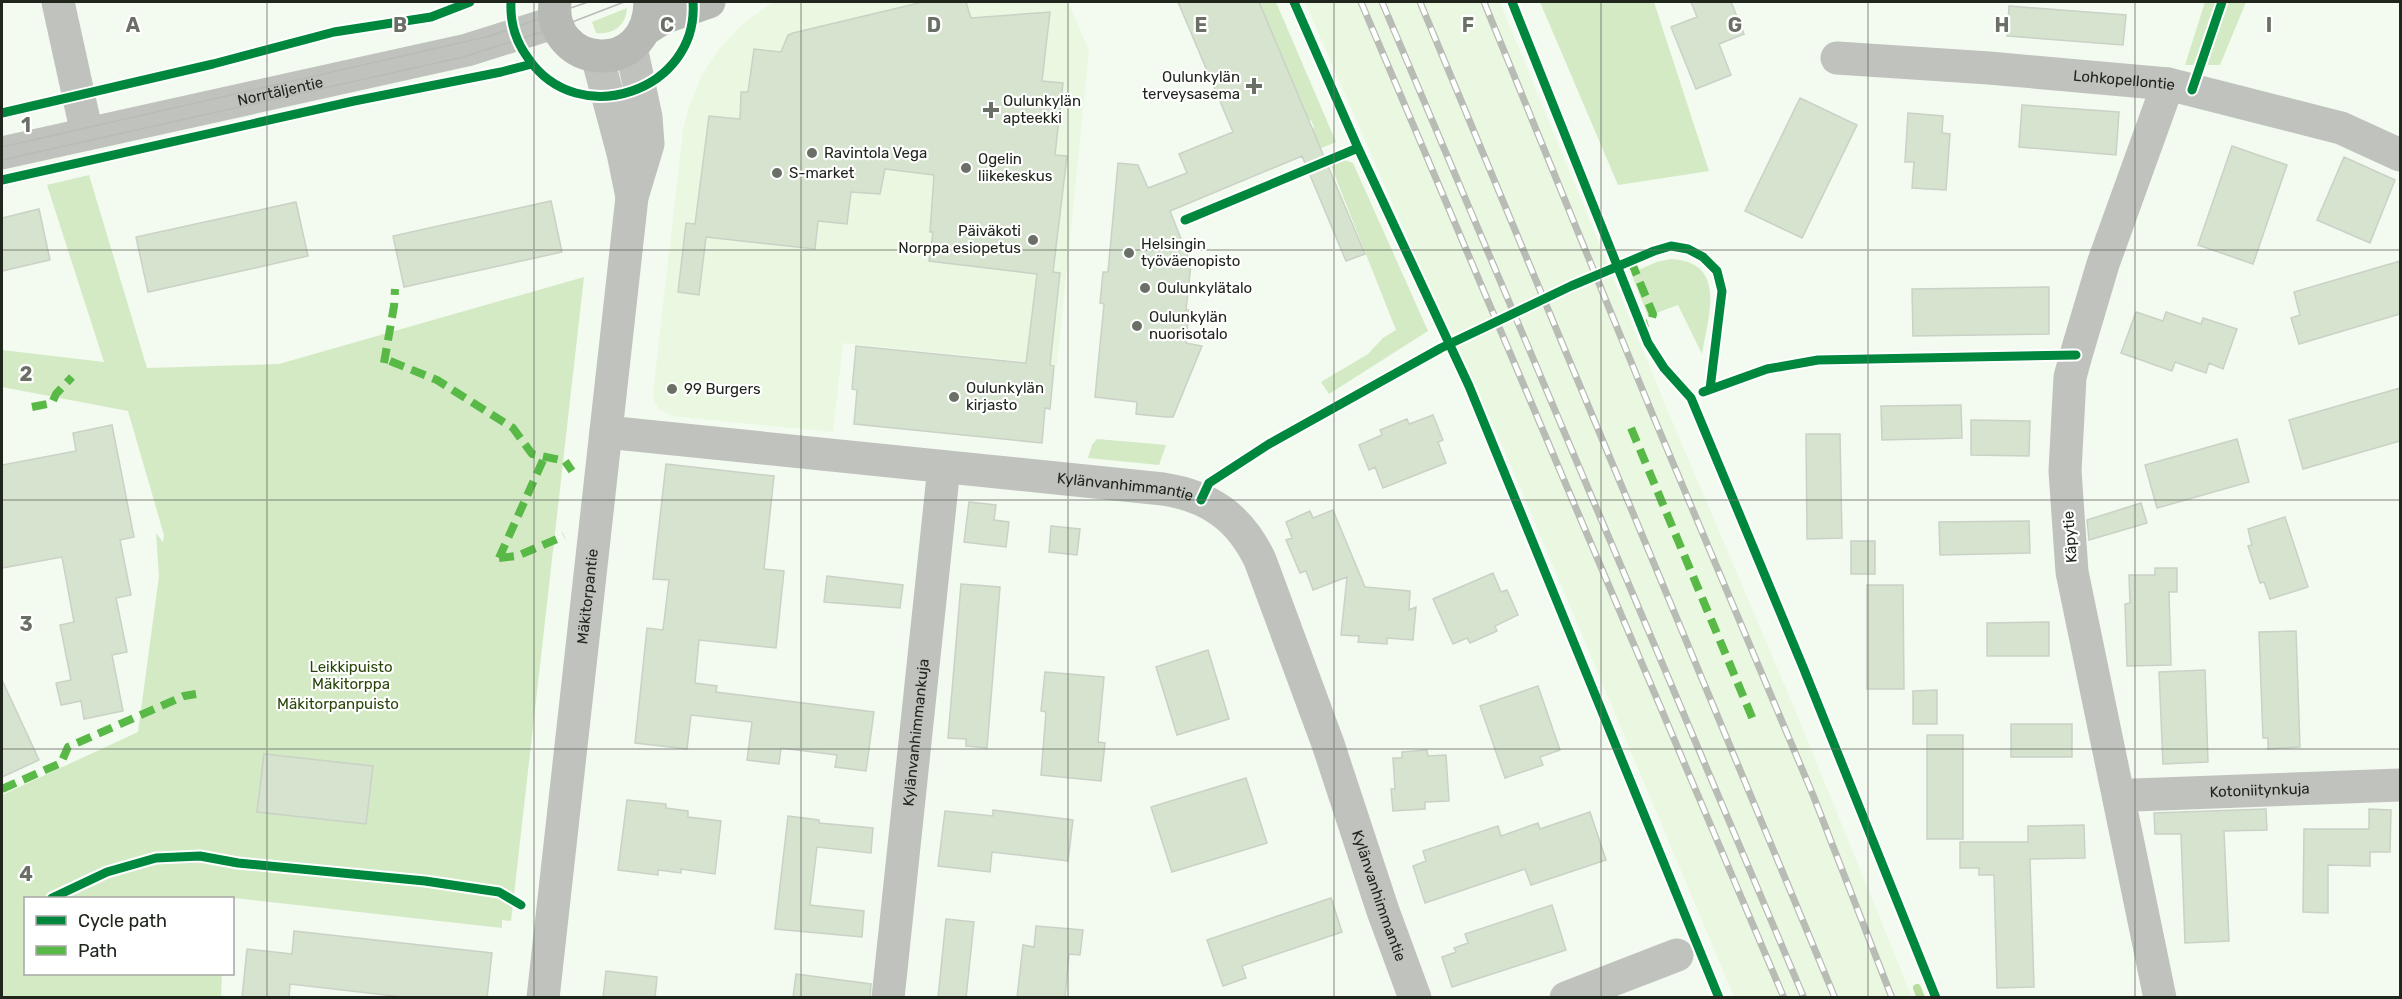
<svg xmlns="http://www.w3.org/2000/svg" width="2402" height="999" font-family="Rubik,sans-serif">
  <rect width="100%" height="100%" fill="#f3faef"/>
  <path fill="#eaf8e1" d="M773 2H1068L1089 51 1057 365 843 343 833 432 672 416 658 408 654 401 653 393 683 131 688 109 702 75 719 49 744 23Z
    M1305 2H1500L1667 409 1798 717 1912 997H1734L1498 435 1440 313Z"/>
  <path fill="#d3eac5" d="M1259 2H1276L1336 142 1319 149 1311 130 1314 127 1311 120 1309 121Z
    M1540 2H1654L1709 171 1618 185Z
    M2205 2H2246L2220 65H2185Z
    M627 8C626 26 613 35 596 33L592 22Z
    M1345 160 1353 163 1428 331 1329 394 1321 382 1368 354 1383 338 1396 330 1331 166Z
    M89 175 147 368 279 364 584 277 511 921 502 920V928L225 897V898H26V974H222L221 997H2V795L138 732 159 576 156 533 163 542 164 535 128 411 2 387V350L104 362 47 185Z
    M1671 259C1728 262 1708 316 1702 354L1678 305 1648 316 1631 273 1657 262Z
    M1097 439 1166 445 1159 465 1088 458 1092 445Z"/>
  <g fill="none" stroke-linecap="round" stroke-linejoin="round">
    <path stroke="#b7dd9d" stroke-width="8" d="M1917 988 1921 998"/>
  </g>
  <path fill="#d6e3ce" stroke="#cad1c6" stroke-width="1.5" d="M923 2H966L971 18 1050 12 1042 81 1063 83 1055 155 1067 156 1053 272 1060 273 1050 365 1054 366 1050 409 1045 408 1042 443 854 424 857 390 852 389 856 346 1026 363 1037 274 929 261 933 232H930L934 175 885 169 880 194 851 192 847 224 818 221 815 249 706 237 699 295 678 292 686 223 695 224 709 116 740 119 741 92H748L754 49 781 52 788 35 793 33Z
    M1178 2H1259L1365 254 1346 261 1302 156 1170 211 1191 264 1186 310H1189L1186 343 1202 346 1173 417H1165L1136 414 1137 402 1095 397 1104 304 1100 303 1103 272H1108L1118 163 1138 165 1148 188 1187 173 1179 154 1233 132Z
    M1691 2H1731L1744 34 1719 44 1731 75 1696 89 1671 27 1697 17Z
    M2009 6 2126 15 2123 45 2007 36Z
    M1800 98 1857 125 1802 238 1745 211Z
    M2022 105 2119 112 2116 155 2019 147Z
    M1908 113 1943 116 1942 133 1950 134 1946 190 1912 188 1914 162H1905Z
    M2232 146 2287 165 2253 264 2198 245Z
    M2344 157 2395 180 2370 243 2317 220Z
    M551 201 562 252 404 287 393 236Z
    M296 202 308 256 148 292 136 237Z
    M39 209 50 260 2 271V218Z
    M2400 261V314L2299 344 2291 318 2300 315 2294 292Z
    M2049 287V334L1913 336 1912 289Z
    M2136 312 2163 321 2166 312 2201 324 2203 318 2237 329 2223 369 2209 363 2206 373 2175 362 2172 371 2121 353Z
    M2400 388V441L2303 469 2289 420Z
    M1961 405 1962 438 1882 440 1881 406Z
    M1433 415 1443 440 1438 442 1446 463 1383 488 1375 467 1369 470 1359 445 1382 435 1380 430 1407 419 1409 424Z
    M1971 420 2030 421 2029 456 1971 455Z
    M112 425 134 537 120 540 131 595 116 598 127 652 112 655 123 711 84 719 81 701 61 705 56 683 71 680 60 625 74 622 62 557 2 568V465L76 451 73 433Z
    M1806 434H1840L1842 538 1807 539Z
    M2237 439 2249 482 2157 508 2145 465Z
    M666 464 774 476 764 569 784 571 776 648 699 640 695 683 717 686 716 692 874 712 866 771 835 767 837 755 781 748 779 764 747 760 752 722 691 715 687 749 635 743 647 628 663 630 669 580 653 579Z
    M969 502 996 505 994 520 1009 522 1006 547 964 542Z
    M2141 503 2147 523 2089 540 2087 520Z
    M1333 510 1365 587 1410 591 1409 610 1416 607 1413 640 1387 638V644L1358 642 1359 636 1341 635 1347 577 1313 590 1306 571 1300 573 1286 540 1292 538 1286 522 1310 511 1313 518Z
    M2285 517 2308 587 2270 599 2264 582 2260 583 2248 546 2252 545 2248 529Z
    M2029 521 2030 553 1940 555 1939 522Z
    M1051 526 1080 529 1077 555 1049 552Z
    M1851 541H1875V574H1851Z
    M2155 568H2177V592H2169L2171 665 2127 666 2125 604 2130 603 2129 575H2155Z
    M1493 573 1501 592 1507 590 1518 615 1495 626 1497 631 1470 643 1467 638 1453 644 1433 599Z
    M827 576 903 585 900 608 824 602Z
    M961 584 1000 587 987 748 966 746V739L948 738Z
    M1867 585H1903L1904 689H1867Z
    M2049 622V656H1987V623Z
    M2296 631 2300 747 2268 749V738H2263L2259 632Z
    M1208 650 1229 719 1177 735 1156 667Z
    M2205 670 2208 762 2163 764 2159 672Z
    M1045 672 1104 677 1098 742 1105 743 1101 781 1041 775 1046 712 1041 711Z
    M2 680 39 760 2 777Z
    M1538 686 1560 750 1540 757 1543 765 1505 778 1480 706Z
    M1937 690V724H1913V691Z
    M2011 724H2072V757H2011Z
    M1927 735H1963V839H1927Z
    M1427 750 1428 756 1446 755 1449 801 1425 802V809L1393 811 1391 789H1395L1393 758H1402V752Z
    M264 754 373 766 366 824 257 812Z
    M1246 778 1267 843 1172 872 1151 807Z
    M627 800 666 804V808L688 811V817L721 821 715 874 681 869V873L658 870V875L618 870Z
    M2266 809 2267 830 2224 831 2229 941 2185 943 2181 834H2155L2154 813Z
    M2369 809 2391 810 2390 852H2370V866L2328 865V913L2303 912 2304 829H2369Z
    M993 810 1073 820 1068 861 992 852 990 872 938 866 945 811 993 816Z
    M1590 812 1606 860 1531 885 1525 869 1425 903 1413 866 1426 861 1423 851 1498 826 1501 836 1538 823 1540 829Z
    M788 816 819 820V823L873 828 871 853 817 847 810 905 864 911 862 937 775 929Z
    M2084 825 2085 858 2030 859 2034 987 1997 988 1994 875H1979V868H1960V842H2028V826Z
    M1331 898 1342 932 1242 966 1246 978 1223 986 1207 940Z
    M1552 905 1566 950 1452 987 1442 957 1456 952 1454 948 1468 943 1465 934Z
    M946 919 974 922 966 998H938Z
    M1036 926 1083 930 1080 955 1069 954 1065 998H1017L1023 945 1034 947Z
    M294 931 492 953 487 998H412L290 984 289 998H242L247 949 292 954Z
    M606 971 657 977 655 998H603Z
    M796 974 871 984 870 998H793Z"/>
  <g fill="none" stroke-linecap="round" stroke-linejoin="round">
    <g stroke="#bfc2bd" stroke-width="33">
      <path d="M58 2 87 134"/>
      <path d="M597 56 623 153 632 197"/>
      <path id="s1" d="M1837 58 1989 68 2168 84 2341 128 2400 155"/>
      <path id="s2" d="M2 153 467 50 556 22"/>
      <path id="s3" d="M606 432 1163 489C1210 496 1240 518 1260 560L1328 744 1383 911 1415 998"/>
      <path id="s4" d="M2119 798 2134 795 2400 785"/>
      <path id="s5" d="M543 998 632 197 648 144 646 117 631 47"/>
      <path id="s6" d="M888 998 944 467"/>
      <path d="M1566 998 1677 955"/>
      <path d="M2160 998 2072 572 2065 471 2070 377 2076 355 2103 264 2168 84"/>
    </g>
    <path stroke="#b7bab4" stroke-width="33" d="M555 2C548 69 649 79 650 2
      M646 29 663 18 709 2"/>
    <path stroke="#b8bcb5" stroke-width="1.5" d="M2 147 490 36 588 2
      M2 160 463 57 567 24 624 2"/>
    <defs>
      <path id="rail" d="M1361 2 1784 998
        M1382 2 1804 998
        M1420 2 1835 998
        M1484 2 1654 418 1813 795 1892 998"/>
    </defs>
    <use href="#rail" stroke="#b8bcb5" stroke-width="7"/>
    <use href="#rail" stroke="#fff" stroke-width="4.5" stroke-dasharray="14" stroke-linecap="butt"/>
    <path stroke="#58b947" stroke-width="8" stroke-dasharray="15 8" stroke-linecap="butt" d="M1631 261 1653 314 1651 322 1641 325
      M390 361 437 380 513 428 532 454 565 461 572 471
      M384 363 394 306 395 289
      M32 407 52 403 56 394 72 377
      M1631 428 1754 722
      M499 558 544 458
      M499 558 517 556 564 536
      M2 789 61 763 68 747 184 696 196 694"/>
    <defs>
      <path id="cycleway" d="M511 2C510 22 516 42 528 58 578 132 699 91 693 2
        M1294 2 1358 148 1469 386 1719 998
        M1512 2 1648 343 1664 368 1691 398 1803 667 1936 998
        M2192 90 2222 2
        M2 113 213 64 334 32 431 17 470 2
        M2 180 354 101 501 72 532 64
        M1185 220 1358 148
        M1703 392 1767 369 1818 360 2076 355
        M1201 500 1209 483 1269 444 1441 348 1571 286 1654 251 1671 246 1688 249 1703 257 1717 271 1722 291 1710 389
        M52 898 107 872 156 858 200 856 238 863 425 881 499 892 521 905"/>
    </defs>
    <use href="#cycleway" stroke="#fff" stroke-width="13"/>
    <use href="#cycleway" stroke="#00873e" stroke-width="9"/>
  </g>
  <path fill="none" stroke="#6a7066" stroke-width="1.5" stroke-opacity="0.55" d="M267 2V998M534 2V998M801 2V998M1068 2V998M1334 2V998M1601 2V998M1868 2V998M2135 2V998M2 250H2400M2 500H2400M2 749H2400"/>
  <g fill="#6a7066" stroke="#fff" stroke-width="2">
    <path d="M1251 77h6v6h6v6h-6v6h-6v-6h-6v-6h6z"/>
    <path d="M988 101h6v6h6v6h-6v6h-6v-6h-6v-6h6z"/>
    <circle cx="812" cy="153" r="6"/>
    <circle cx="966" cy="168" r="6"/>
    <circle cx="777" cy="173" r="6"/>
    <circle cx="1033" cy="240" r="6"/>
    <circle cx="1129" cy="253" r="6"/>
    <circle cx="1145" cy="288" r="6"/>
    <circle cx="1137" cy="326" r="6"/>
    <circle cx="672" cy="389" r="6"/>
    <circle cx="954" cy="397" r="6"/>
  </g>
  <g text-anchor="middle" stroke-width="4.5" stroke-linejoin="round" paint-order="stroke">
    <g font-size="15" fill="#20261c" stroke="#fff" text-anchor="start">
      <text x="1240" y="82" text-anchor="end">Oulunkylän<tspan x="1240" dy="17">terveysasema</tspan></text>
      <text x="1003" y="106">Oulunkylän<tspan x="1003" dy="17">apteekki</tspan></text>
      <text x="824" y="158">Ravintola Vega</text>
      <text x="978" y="164">Ogelin<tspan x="978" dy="17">liikekeskus</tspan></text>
      <text x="789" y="178">S-market</text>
      <text x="1021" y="236" text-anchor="end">Päiväkoti<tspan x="1021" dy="17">Norppa esiopetus</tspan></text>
      <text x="1141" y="249">Helsingin<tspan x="1141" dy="17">työväenopisto</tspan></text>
      <text x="1157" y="293">Oulunkylätalo</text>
      <text x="1149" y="322">Oulunkylän<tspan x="1149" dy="17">nuorisotalo</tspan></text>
      <text x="966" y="393">Oulunkylän<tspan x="966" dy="17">kirjasto</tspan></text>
      <text x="684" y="394">99 Burgers</text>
    </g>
    <g font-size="15" fill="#20261c" stroke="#fff">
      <text dy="5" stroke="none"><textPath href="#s1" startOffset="288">Lohkopellontie</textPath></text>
      <text dy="5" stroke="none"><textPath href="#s2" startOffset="285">Norrtäljentie</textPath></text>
      <text dy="5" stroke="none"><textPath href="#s3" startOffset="522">Kylänvanhimmantie</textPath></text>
      <text transform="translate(2070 537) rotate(-94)" y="5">Käpytie</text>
      <text dy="5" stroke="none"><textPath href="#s5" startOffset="404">Mäkitorpantie</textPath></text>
      <text dy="5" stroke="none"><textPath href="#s6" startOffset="267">Kylänvanhimmankuja</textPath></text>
      <text dy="5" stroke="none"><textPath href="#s4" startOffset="141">Kotoniitynkuja</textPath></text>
      <text dy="5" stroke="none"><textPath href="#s3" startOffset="1042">Kylänvanhimmantie</textPath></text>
    </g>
    <g font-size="15" fill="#284709" stroke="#fff">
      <text x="351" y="672">Leikkipuisto<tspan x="351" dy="17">Mäkitorppa</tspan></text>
      <text x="338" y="709">Mäkitorpanpuisto</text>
    </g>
  </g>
  <g font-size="20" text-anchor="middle" font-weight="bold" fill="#6a7066" stroke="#fff" stroke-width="4.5" stroke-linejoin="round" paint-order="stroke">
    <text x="133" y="32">A</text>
    <text x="400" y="32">B</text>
    <text x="667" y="32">C</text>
    <text x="934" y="32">D</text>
    <text x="1201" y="32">E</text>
    <text x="1468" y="32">F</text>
    <text x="1735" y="32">G</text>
    <text x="2002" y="32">H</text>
    <text x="2269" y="32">I</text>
    <text x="26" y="132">1</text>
    <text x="26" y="381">2</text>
    <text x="26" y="631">3</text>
    <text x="26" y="881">4</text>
  </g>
  <rect width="2402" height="999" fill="none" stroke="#20261c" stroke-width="6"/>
  <rect x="24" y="897" width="210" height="78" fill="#ffffff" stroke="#a6a8a4" stroke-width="1.5"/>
  <rect x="36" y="916" width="30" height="9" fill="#00873e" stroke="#a6a8a4" stroke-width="1.5"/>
  <text x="78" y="927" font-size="18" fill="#20261c">Cycle path</text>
  <rect x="36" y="946" width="30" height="9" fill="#58b947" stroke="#a6a8a4" stroke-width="1.5"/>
  <text x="78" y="957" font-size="18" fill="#20261c">Path</text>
</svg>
